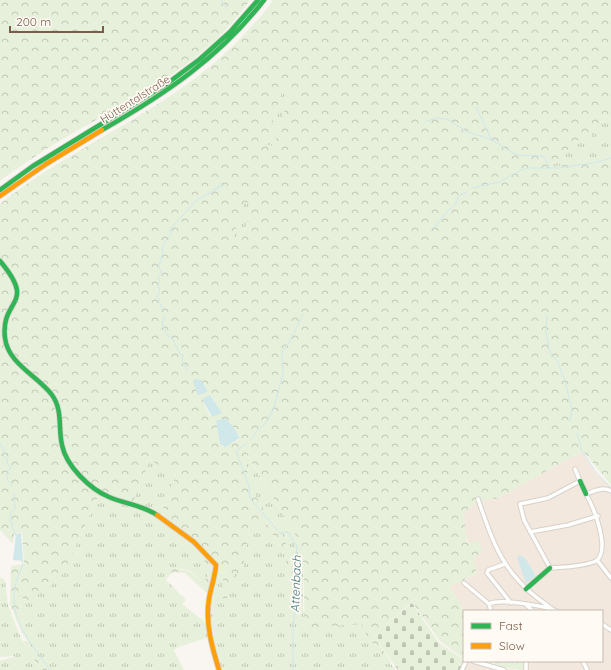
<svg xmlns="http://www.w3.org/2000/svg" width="611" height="670" font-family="Quicksand,sans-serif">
  <defs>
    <pattern id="grass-tufts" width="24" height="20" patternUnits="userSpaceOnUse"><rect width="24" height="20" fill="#e7f0db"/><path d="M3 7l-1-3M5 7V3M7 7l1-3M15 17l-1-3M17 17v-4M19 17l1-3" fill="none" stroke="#c0c6b4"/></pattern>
    <pattern id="forest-crowns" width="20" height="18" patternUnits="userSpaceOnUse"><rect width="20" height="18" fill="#e7f0db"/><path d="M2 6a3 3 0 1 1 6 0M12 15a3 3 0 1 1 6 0" fill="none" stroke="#c0c6b4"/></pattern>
    <pattern id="cemetery-stones" width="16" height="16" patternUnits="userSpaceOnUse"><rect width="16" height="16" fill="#e7f0db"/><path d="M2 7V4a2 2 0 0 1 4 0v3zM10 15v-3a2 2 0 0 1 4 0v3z" fill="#c0c6b4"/></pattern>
  </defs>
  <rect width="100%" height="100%" fill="#f9f5f0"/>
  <path fill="#f2e8de" d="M583 451 594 471 611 487V670H521L525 666 524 661H602V611H465L449 586 477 574 465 531 464 513 477 502 493 498 494 500Z
    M468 662 515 670H464Z"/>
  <path fill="url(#grass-tufts)" d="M284 84 291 88 274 146 266 145Z
    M611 119V158L549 168 591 126Z
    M245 201 253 203 240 245 231 244Z
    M245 452 295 534 296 557 303 558V611L362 624 366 634 387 664 390 663 396 670H220L210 636 211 599 218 572 223 573V604L234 574H242L250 524 265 523 285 553 292 609H295L283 537 248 485Z
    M150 459 176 475 161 514 133 502Z
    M99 494 119 504 134 506 155 515 202 549 208 577 203 582 189 570 171 568 165 574 168 577 166 580 186 600 182 604 206 623 207 638 178 647 174 650 184 670H47L22 633H24L19 596 64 572Z
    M0 577 5 580 8 605 22 641 41 670H0V661L16 656 0 657Z"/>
  <path fill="url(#forest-crowns)" fill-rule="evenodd" d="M0 0H250C202 71 115 106 45 150 30 160 14 170 0 181Z
    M273 0H611V119L591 126 592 137 580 138 550 167 611 158V485L583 451 494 500 493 498 477 502 464 513 467 543 479 541 483 551 473 559 477 574 449 586 465 611 464 659 440 641 412 602 373 635 391 662 387 664 366 634 362 624 305 628 303 558 296 557 295 534 246 453 248 485 283 537 294 562 295 609H292L285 553 265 523 250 524 242 574H234L225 605 223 604V573L215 572 209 595 185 573 173 572 168 577 165 574 171 568 189 571 203 582 208 576 201 546 161 514 176 475 150 460 133 502 99 494 64 572 50 587 28 600 19 596 24 633H22L10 604 11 566 24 564 22 532 14 534 13 544 0 530V204C80 140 181 107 250 28 258 19 267 10 273 0ZM284 84 291 88 274 146 266 145ZM245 202 253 204 240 245 231 244ZM210 395 219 408 210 416 204 404ZM216 421 234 428 240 437 239 440 223 447 220 444Z
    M22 641H27L47 670H41Z
    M494 661H524L525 666 521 670 493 666Z"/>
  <path fill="url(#cemetery-stones)" d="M412 603 439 643 464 660 460 670H398L373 635Z"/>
  <path fill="#d0e8ea" d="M195 379 201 380 208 392 198 395 193 382Z
    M210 395 222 413 212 417 202 399Z
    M225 418 234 428 240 438 225 447 220 444 216 421Z
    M21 533 23 561 13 560 16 534Z
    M519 555 525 558 535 574V577L526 583 517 558Z"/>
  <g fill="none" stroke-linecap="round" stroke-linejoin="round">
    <path stroke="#d0e8ea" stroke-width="1" d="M221 0 227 8
      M476 107 491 139
      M427 121 438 118 447 119 466 131 492 140 516 155 543 156 551 169
      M594 163 611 158
      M472 188 499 182 525 168H559L592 163
      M215 189 222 183
      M431 229 435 227 447 211 454 206 460 195 467 192
      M164 312 157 296 160 293 158 284 160 282 158 278 161 272 159 267 163 252 162 249 166 239 171 234 170 229 197 200 224 185
      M164 316 162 324 168 336 172 338 180 354 183 355 182 361 188 370
      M547 316 546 333 549 349 552 356 557 360 565 381 572 410 570 421
      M577 433 582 451 595 471 611 488
      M251 440 258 429 266 423 273 410 283 374 282 352 291 339 303 314
      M0 443 4 451V457L8 459 7 463 11 468 7 471V479L12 486
      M247 443 236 451 250 489 249 494 251 500 280 533 288 532 297 546 294 580 296 602 293 628V670
      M14 493 15 509 11 512 10 519 16 536
      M22 561 23 565C0 611 25 634 50 670"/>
    <defs>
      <path id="street" d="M575 469 580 481 548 498 520 504 524 520 550 568C564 567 583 567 596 561 611 550 594 508 586 494 594 491 604 486 611 491
        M478 499C488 528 497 558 519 581 528 592 540 600 552 609
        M530 532 568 525 598 516
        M597 560 611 578
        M505 564 488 570 487 573 511 603
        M464 583 489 604
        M525 604 533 611
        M491 611 489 604C500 598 545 606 557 611
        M602 624 611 630
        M473 661 504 670
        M526 661V670
        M583 661 587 670
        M462 670 466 661"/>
      <path id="fast" d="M102 130C165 94 219 58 264 0
        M0 190 33 166 168 83 200 59 230 32 258 0
        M0 261C38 306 0 298 5 338 8 364 38 376 52 395 63 410 58 428 62 445 66 466 90 489 109 497 125 504 142 505 157 515
        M580 481 586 494
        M526 589 550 568"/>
      <path id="slow" d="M0 196 46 164 102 130
        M157 515 194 542 216 565C215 577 211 587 209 599 205 623 212 647 219 670"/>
    </defs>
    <use href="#street" stroke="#d7d1cb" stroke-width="5.5"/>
    <use href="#fast" stroke="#d9d2cb" stroke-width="6"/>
    <use href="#slow" stroke="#d9d2cb" stroke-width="6"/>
    <use href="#street" stroke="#fefefd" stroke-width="3.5"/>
    <use href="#fast" stroke="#30b455" stroke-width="4.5"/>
    <use href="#slow" stroke="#ff9f0a" stroke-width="4.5"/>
  </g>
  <g text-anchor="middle" stroke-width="3.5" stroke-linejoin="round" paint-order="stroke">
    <g font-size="11" fill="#7a5c4d" stroke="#fffaf3">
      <text transform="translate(135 99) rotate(-32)" y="4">Hüttentalstraße</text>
    </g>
    <g font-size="12" font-style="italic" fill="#437c86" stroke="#fffaf3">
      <text transform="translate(296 584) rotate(-88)" y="4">Attenbach</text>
    </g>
  </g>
  <rect x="463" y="610" width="140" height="52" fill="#fffaf3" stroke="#cabbb1"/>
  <rect x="471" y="623" width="20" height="6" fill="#30b455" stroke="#cabbb1"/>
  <text x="499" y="630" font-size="12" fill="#7a5c4d">Fast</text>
  <rect x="471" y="643" width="20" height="6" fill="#ff9f0a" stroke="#cabbb1"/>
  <text x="499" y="650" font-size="12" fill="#7a5c4d">Slow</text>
  <path d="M10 26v6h93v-6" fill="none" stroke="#7a5c4d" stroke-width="2"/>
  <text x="16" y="26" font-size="12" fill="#7a5c4d" stroke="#fffaf3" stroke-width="3" paint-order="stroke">200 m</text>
</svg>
